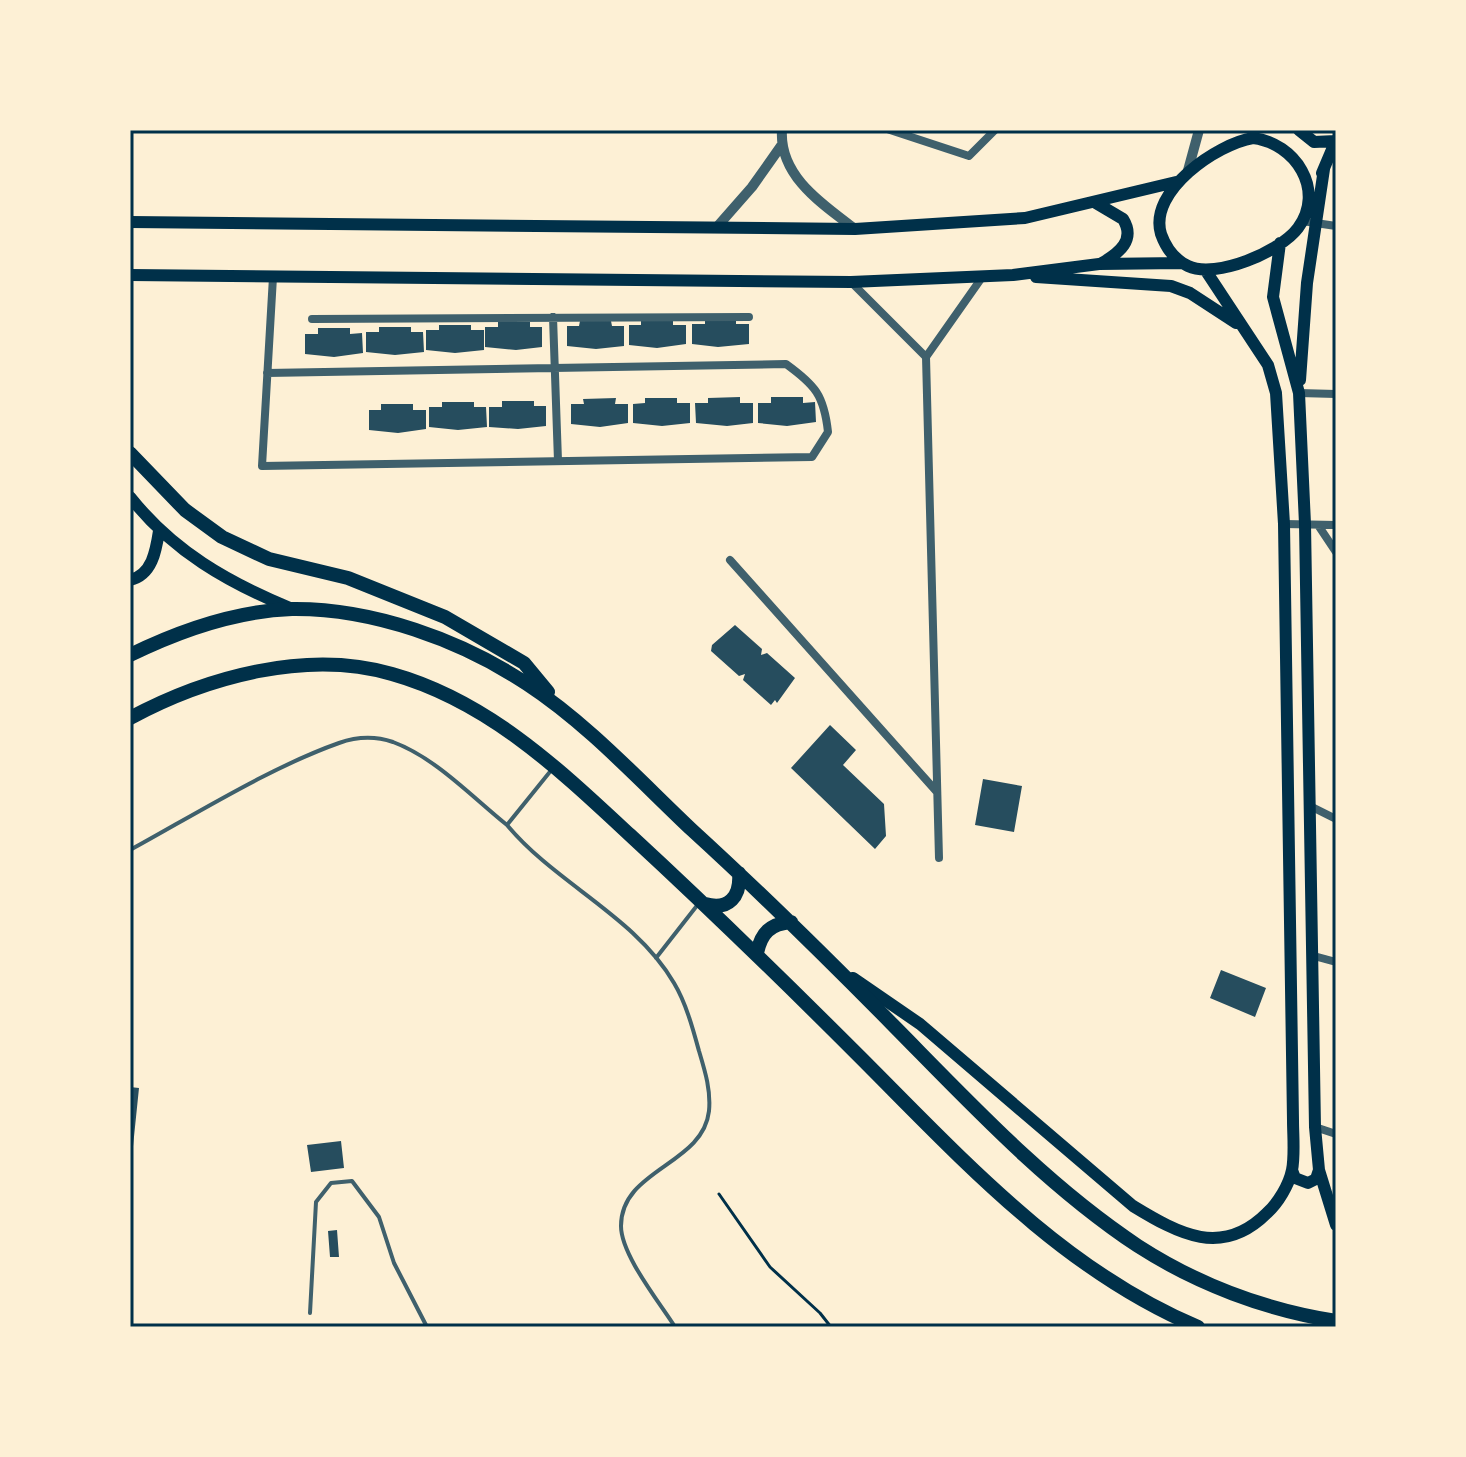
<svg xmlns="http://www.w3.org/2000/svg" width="1466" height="1457" font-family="'PT Sans',sans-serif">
  <rect width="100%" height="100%" fill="#fdf0d5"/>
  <path fill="#264d5e" d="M641 319H673V325H686V344L657 348 629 345V325H641Z
    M705 319H736V324H749V344L718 347 692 344V324H705Z
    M580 321H611L612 326H624V346L596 349 567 346V326H579Z
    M498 322H530V327H542V347L516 350 485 347V327H498Z
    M439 325H471V330H484V350L455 353 426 350V330H439Z
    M379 327H411V332H423L424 352 395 355 366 352V332H379Z
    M318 328H350V334L362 333 363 353 334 357 305 354V334H318Z
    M740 397V403H753V423L727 426 696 423 695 403H708V398Z
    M771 397H803V403L815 402 816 422 787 426 758 423V403H771Z
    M616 398 615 404H628V423L600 427 571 424V404H584L583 399Z
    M645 398H677V403H690V423L662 426 633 423V404L645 403Z
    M502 401H534V406H546V426L518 429 489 427V407H502Z
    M442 402H474V407H486L487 427 458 430 429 427V407H442Z
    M381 404H413V410H426V429L398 433 369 430V410H381Z
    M735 625 762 649 761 655 767 653 795 678 777 703 775 700 771 705 743 680 745 674 739 676 711 651 712 645Z
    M830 725 856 750 843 765 884 804 886 836 875 849 791 768Z
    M983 779 1022 786 1014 832 975 825Z
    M1221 970 1266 988 1255 1017 1210 998Z
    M130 1087 139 1088 132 1156H130Z
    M341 1141 344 1168 311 1172 307 1145Z
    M337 1230 339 1257H330L328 1231Z"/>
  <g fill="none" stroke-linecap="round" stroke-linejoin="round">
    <path stroke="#003049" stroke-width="3" d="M719 1194 770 1267 820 1313 831 1327"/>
    <path stroke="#3f606c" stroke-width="4" d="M553 768 507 825C556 884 635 916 674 983 686 1003 693 1029 699 1051 705 1071 711 1090 709 1111 703 1165 621 1169 621 1226 621 1255 660 1303 675 1327
      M130 850C194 815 271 767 339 743 356 737 375 736 393 742 436 758 472 797 507 825
      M656 958 699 903
      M310 1313 316 1202 331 1183 352 1181 379 1217 394 1263 427 1327"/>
    <path stroke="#3f606c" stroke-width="8" d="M890 130 969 156 995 130
      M1302 221 1336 226
      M851 282 926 357
      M553 317 558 461
      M312 319 749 317
      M267 373 786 364C815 385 824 395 828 432L812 457 262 466 273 277
      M1299 393 1336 394
      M1284 524 1336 525
      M1318 525 1336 552
      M730 560 937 792
      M1310 806 1336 819
      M939 858 926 357 983 276
      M1314 956 1336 962
      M1315 1127 1336 1134"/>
    <path stroke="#3f606c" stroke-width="10" d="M782 130C779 176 822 204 855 229
      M1187 174 1199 130
      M716 228 752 187 781 146"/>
    <path stroke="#003049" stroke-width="12" d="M1299 130 1314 142 1336 141
      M1253 138C1295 143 1326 190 1298 228 1280 252 1216 279 1188 266 1175 260 1166 248 1161 234 1148 191 1217 144 1253 138Z
      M1322 173 1336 140
      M1096 203 1123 219C1136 240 1119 253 1102 263
      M130 222 855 229 1025 218 1176 182
      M1280 243 1273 297 1299 393 1305 524 1315 1127 1319 1170 1336 1225
      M130 275 851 282 1013 275 1099 264 1181 263
      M1036 277 1171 286 1190 293 1236 323
      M1300 380 1307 283 1324 169
      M130 497C173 551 227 582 290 608
      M130 580C152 575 156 551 159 531
      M853 978 920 1024 1133 1206C1179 1234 1222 1258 1267 1213 1278 1203 1289 1185 1292 1170 1295 1155 1293 1136 1293 1120L1284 524 1276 393 1268 365 1206 271
      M1292 1170 1295 1178 1308 1183 1316 1179 1319 1170"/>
    <path stroke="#003049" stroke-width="14" d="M130 453 185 510 222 537 269 559 348 578 445 617 524 663 548 692
      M130 655C181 630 235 611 292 609 372 608 461 640 527 684 588 724 639 780 692 830 761 893 827 958 893 1025 970 1103 1046 1185 1138 1246 1197 1284 1266 1310 1336 1321
      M130 718C206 677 307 649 392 674 488 701 559 769 630 835 708 907 784 981 859 1056 961 1158 1062 1270 1198 1327
      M705 904C729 911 741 896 739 873
      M757 953C761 933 770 924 791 922"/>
  </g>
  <rect width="1466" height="1457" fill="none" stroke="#fdf0d5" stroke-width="264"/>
  <rect x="132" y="132" width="1202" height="1193" fill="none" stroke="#003049" stroke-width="3"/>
</svg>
